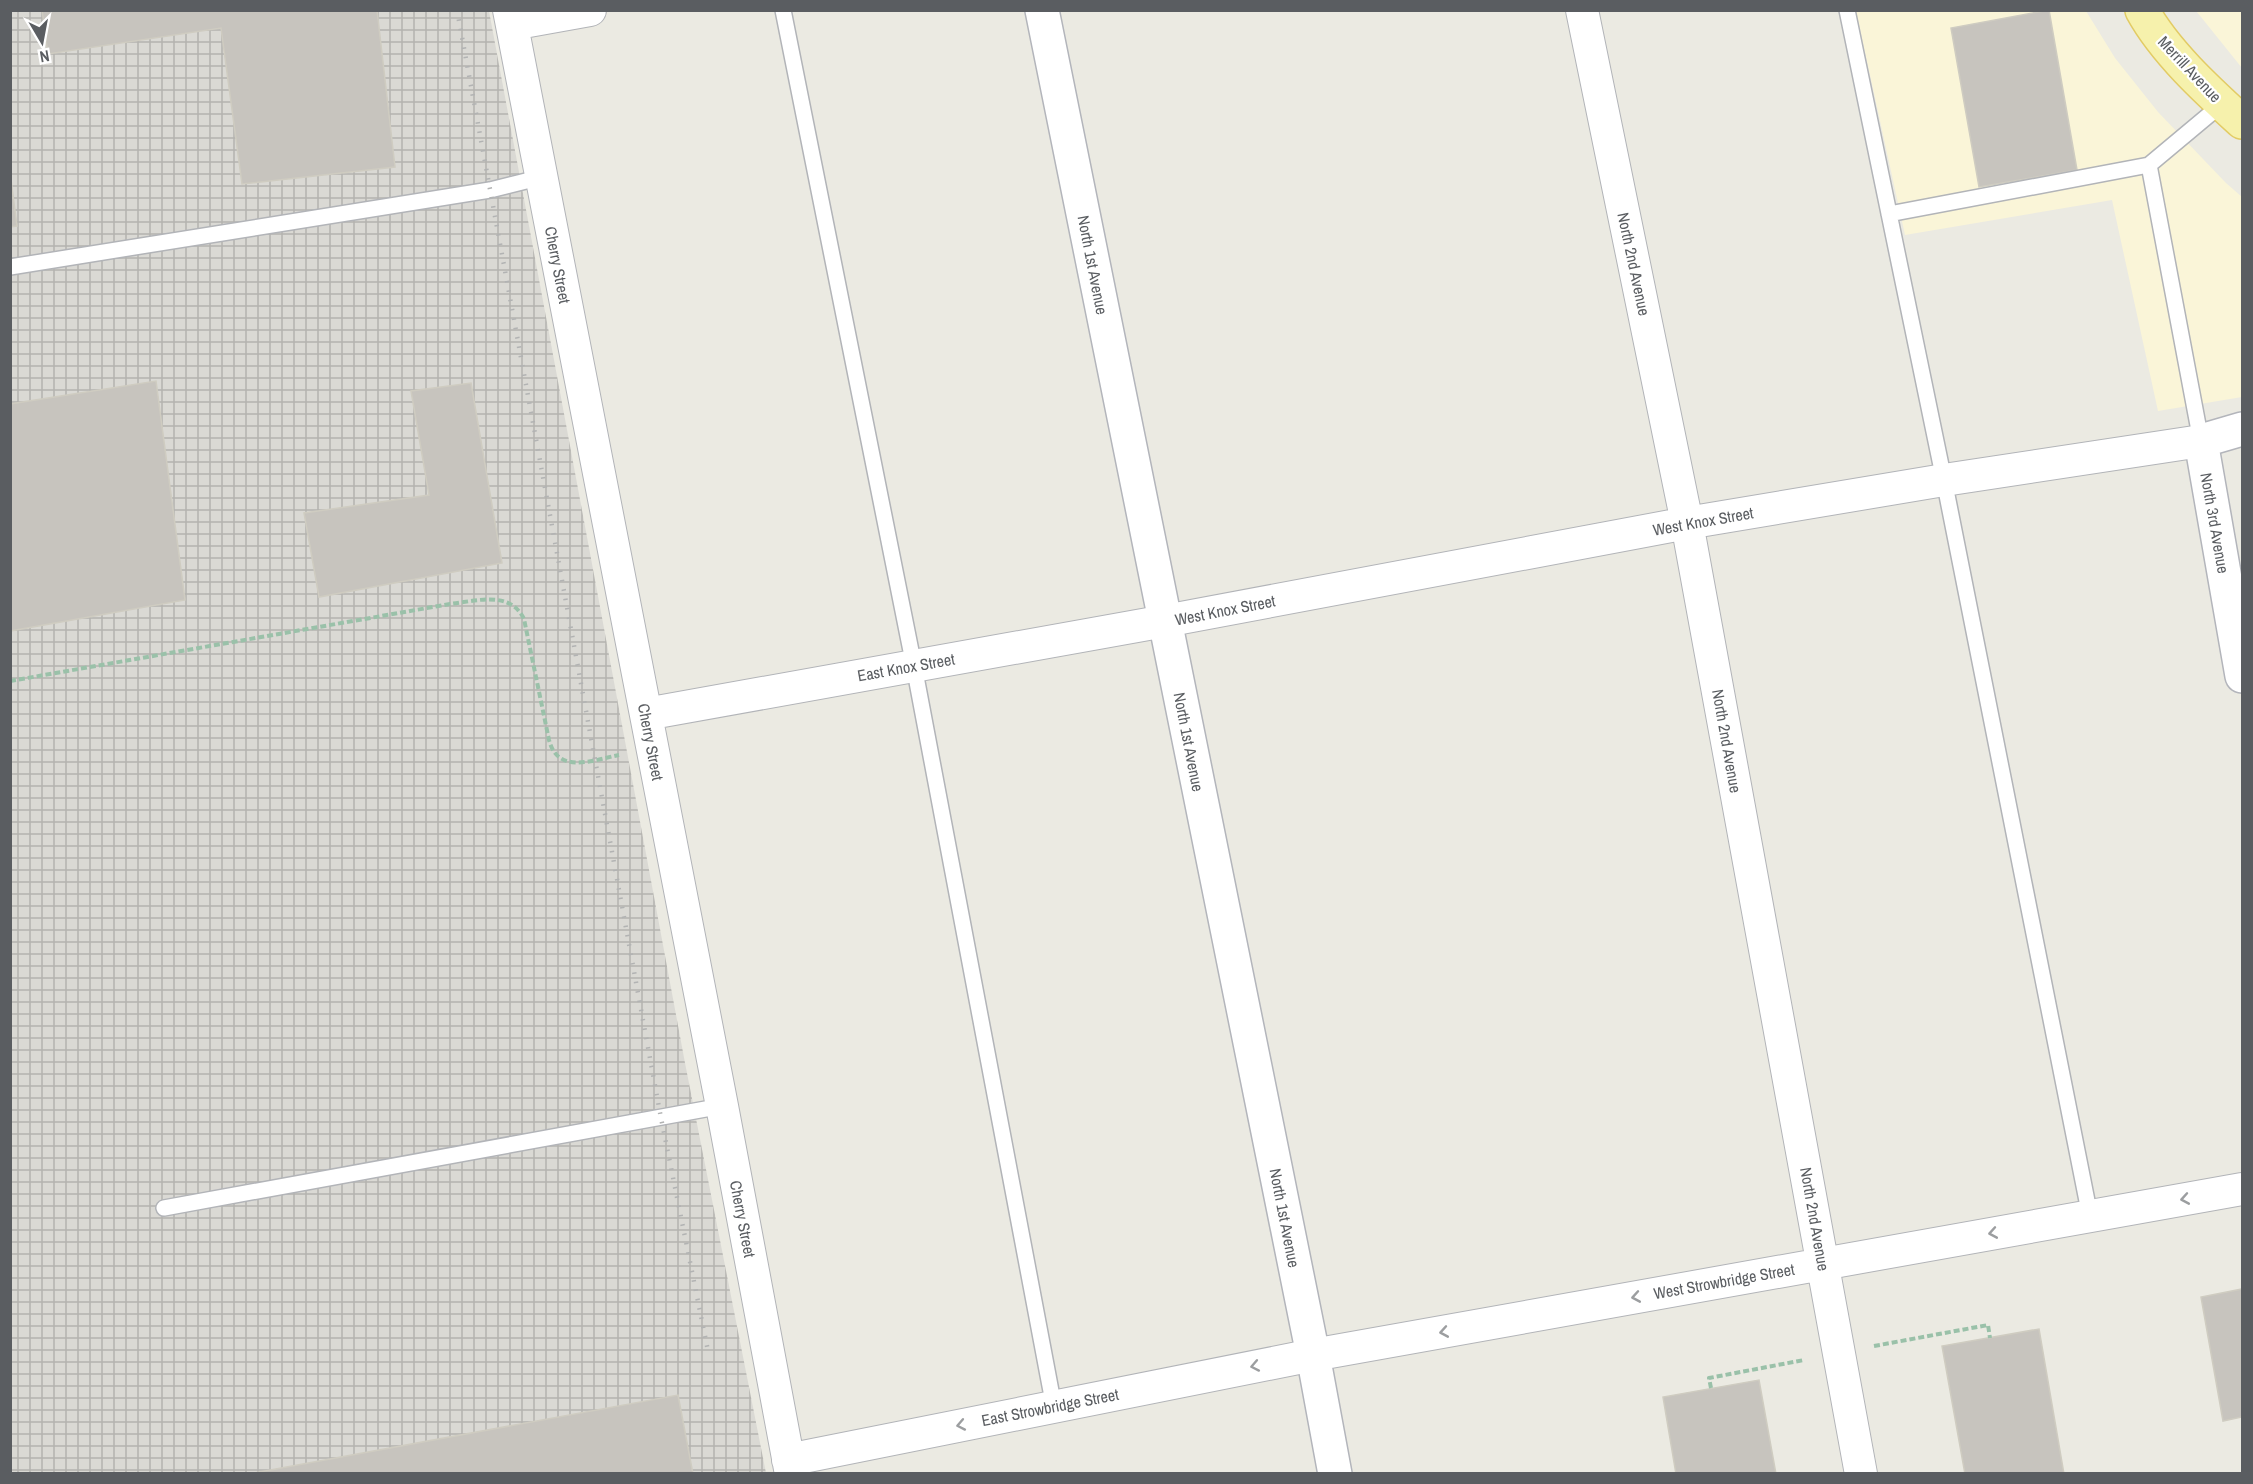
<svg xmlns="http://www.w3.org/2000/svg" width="2253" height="1484" font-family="'Archivo Narrow',sans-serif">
  <defs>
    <pattern id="industrial-grid" width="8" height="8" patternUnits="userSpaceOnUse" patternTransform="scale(1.5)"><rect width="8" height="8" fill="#dad9d4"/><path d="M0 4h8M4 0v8" fill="none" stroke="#b4b3af"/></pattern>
  </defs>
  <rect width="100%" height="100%" fill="#ebeae2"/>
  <path fill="#faf5d8" d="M1856 11H2086L2115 58 2158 112 2226 183 2242 197V397L2158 411 2112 200 1905 235Z
    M2196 11H2242V68L2201 17Z"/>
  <path fill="url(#industrial-grid)" d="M10 11H489L685 1063 766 1473H11Z"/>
  <path fill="#c7c4be" stroke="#cfccc1" stroke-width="1.5" d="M42 10H377L395 167 242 184 221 28 48 54Z
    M2049 10 2077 170 1979 187 1951 28Z
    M10 172 17 226 10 227Z
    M156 381 185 600 10 631V404Z
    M471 383 502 563 319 597 304 513 429 495 411 391Z
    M2242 1289V1417L2223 1421 2201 1297Z
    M2039 1329 2064 1474H1965L1942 1346Z
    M1759 1380 1776 1474H1676L1663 1397Z
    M678 1395 693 1474H248Z"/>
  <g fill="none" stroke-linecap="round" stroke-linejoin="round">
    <defs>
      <path id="lane" d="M783 10 914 666 1054 1407
        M1847 10 1944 480 2090 1216
        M2149 165 2201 441
        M1889 214 2149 165 2222 104
        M10 267 490 190 542 177
        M164 1208 722 1106"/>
      <path id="street" d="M509 10 722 1106 791 1474
        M1582 10 1687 523 1861 1474
        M512 24 590 10
        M646 714 1165 621 1687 523 1944 480 2201 441
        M788 1460 1313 1355 2242 1189"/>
      <path id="secondary" d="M1042 10 1313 1355 1335 1474
        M2242 429 2201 441 2242 676"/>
      <path id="primary" d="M2142 10C2165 52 2208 91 2242 122"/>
    </defs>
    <use href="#lane" stroke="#b2b4b8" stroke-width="18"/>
    <use href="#street" stroke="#b2b4b8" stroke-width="34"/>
    <use href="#secondary" stroke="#b3b5bb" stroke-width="36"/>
    <use href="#primary" stroke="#e2cb64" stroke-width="36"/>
    <path stroke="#9ac1a9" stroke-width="4" stroke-dasharray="6 3" stroke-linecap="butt" d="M10 681 450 604C476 601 510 590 524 619L549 740C558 775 593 760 619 755
      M1874 1346 1988 1325 1990 1338
      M1711 1388 1709 1378 1804 1360"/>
    <use href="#lane" stroke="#fff" stroke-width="15"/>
    <use href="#street" stroke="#fff" stroke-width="32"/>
    <use href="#secondary" stroke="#fff" stroke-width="33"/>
    <use href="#primary" stroke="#f6f1ac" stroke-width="33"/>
    <path stroke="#b2b3b3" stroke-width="4.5" stroke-dasharray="1.5 8" stroke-linecap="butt" d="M457 10 661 1118 708 1351"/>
  </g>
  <defs><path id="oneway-chevron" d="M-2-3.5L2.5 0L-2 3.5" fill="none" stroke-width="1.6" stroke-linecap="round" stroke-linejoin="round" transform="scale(1.5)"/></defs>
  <g stroke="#9c9ea0">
    <use href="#oneway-chevron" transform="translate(2185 1199) rotate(170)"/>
    <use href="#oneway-chevron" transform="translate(1993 1233) rotate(170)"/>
    <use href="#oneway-chevron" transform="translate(1636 1297) rotate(170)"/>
    <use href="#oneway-chevron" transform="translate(1444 1332) rotate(170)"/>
    <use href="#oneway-chevron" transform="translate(1255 1366) rotate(169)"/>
    <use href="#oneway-chevron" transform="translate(961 1425) rotate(169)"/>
  </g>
  <g text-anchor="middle" stroke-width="4.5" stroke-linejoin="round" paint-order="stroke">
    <g font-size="16" fill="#5a5d61" stroke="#fff">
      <text transform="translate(2190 69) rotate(47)" y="6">Merrill Avenue</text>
      <text transform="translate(1634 264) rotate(78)" y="6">North 2nd Avenue</text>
      <text transform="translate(558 265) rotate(79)" y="6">Cherry Street</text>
      <text transform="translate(1093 265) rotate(79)" y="6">North 1st Avenue</text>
      <text transform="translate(1703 521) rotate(-10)" y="6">West Knox Street</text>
      <text transform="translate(2215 523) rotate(80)" y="6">North 3rd Avenue</text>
      <text transform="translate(1225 610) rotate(-11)" y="6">West Knox Street</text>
      <text transform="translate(906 667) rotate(-10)" y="6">East Knox Street</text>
      <text transform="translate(1727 741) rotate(80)" y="6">North 2nd Avenue</text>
      <text transform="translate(651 742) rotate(79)" y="6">Cherry Street</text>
      <text transform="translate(1189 742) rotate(79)" y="6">North 1st Avenue</text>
      <text transform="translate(1285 1218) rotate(79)" y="6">North 1st Avenue</text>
      <text transform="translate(743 1219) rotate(79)" y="6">Cherry Street</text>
      <text transform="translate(1815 1219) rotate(80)" y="6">North 2nd Avenue</text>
      <text transform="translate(1724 1281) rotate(-10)" y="6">West Strowbridge Street</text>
      <text transform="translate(1050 1407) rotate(-11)" y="6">East Strowbridge Street</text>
    </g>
  </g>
  <rect width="2253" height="1484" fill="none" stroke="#5a5d61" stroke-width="24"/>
  <g transform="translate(42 42) rotate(170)" stroke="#ffffff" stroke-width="4.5" paint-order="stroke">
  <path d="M0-4.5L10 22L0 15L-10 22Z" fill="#5a5d61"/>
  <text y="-9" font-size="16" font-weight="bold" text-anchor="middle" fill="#5a5d61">N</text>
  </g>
</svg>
